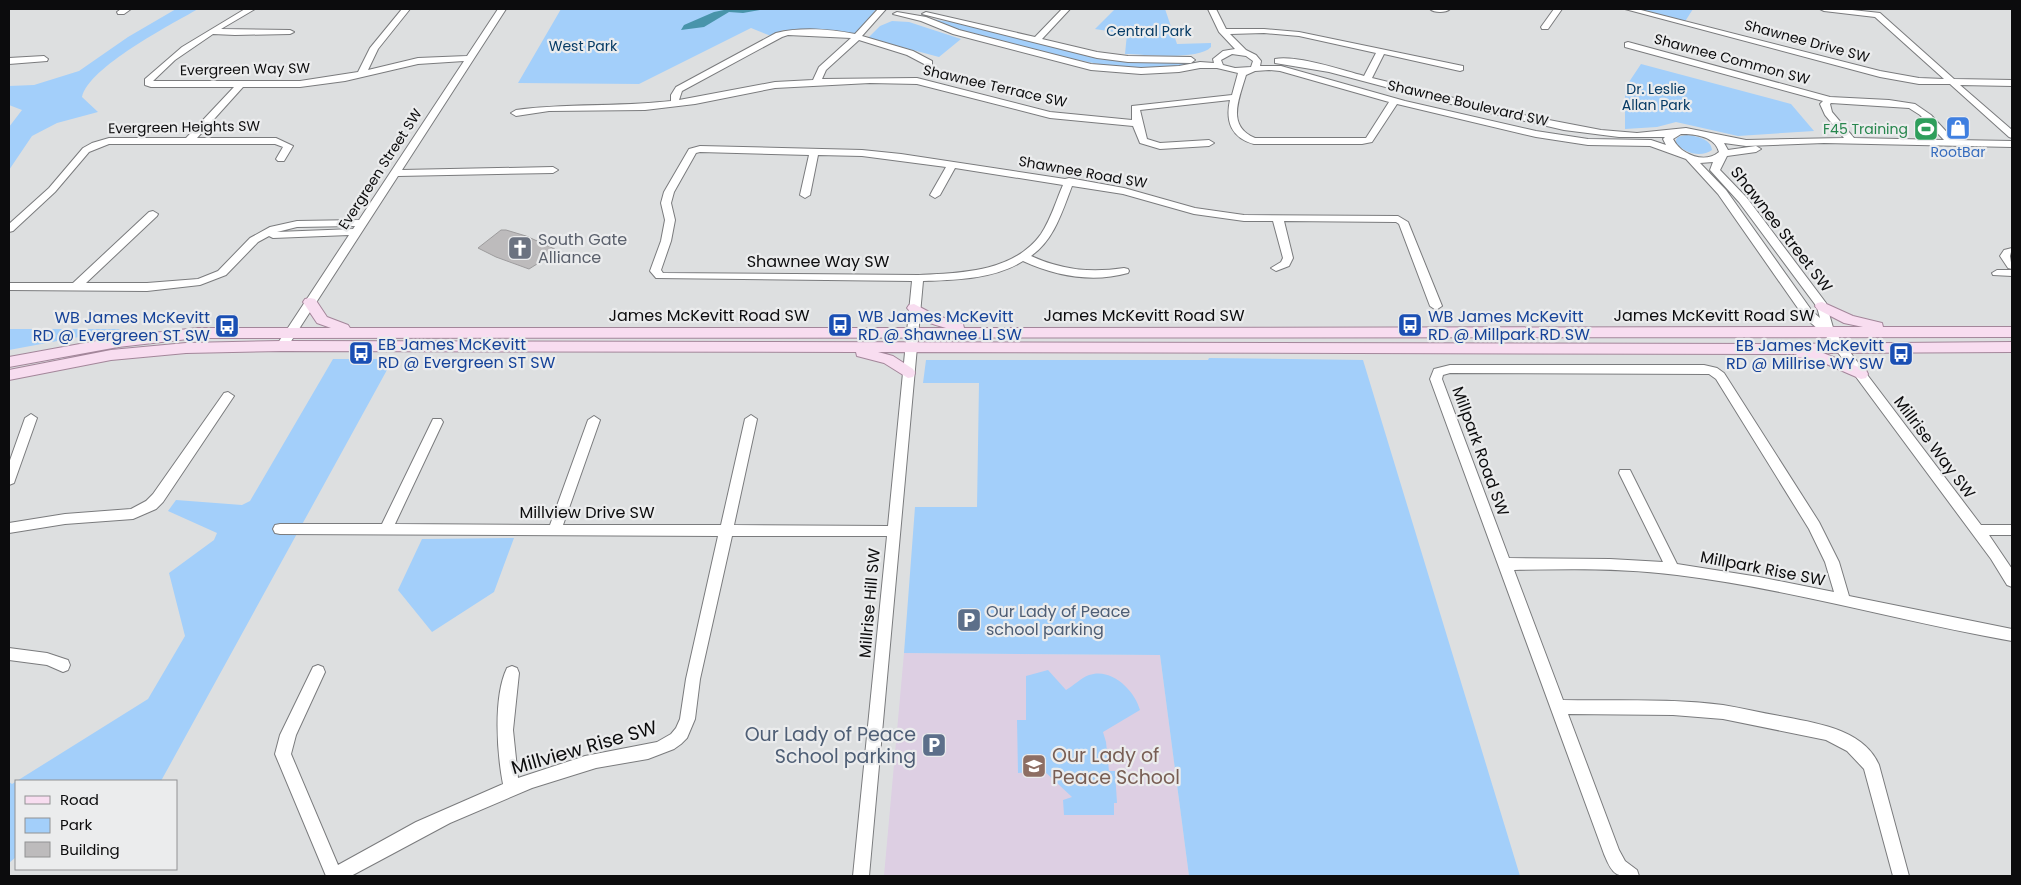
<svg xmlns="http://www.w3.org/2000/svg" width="2021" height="885" font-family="Poppins,sans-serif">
  <rect width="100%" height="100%" fill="#dddfe0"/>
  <path fill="#ddcfe3" d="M904 653 1160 655 1189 876H884Z"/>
  <path fill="#a3cffa" d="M176 9H198C170 25 89 67 82 97L98 112 57 123 32 136 9 170V127L22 110 9 105V86L34 85 79 71 128 37Z
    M561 9H876L858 36 783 30 771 36 751 28 639 84 518 83Z
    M1115 9H1165L1177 44 1211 43V47C1198 61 1144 54 1125 54L1127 34 1095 29Z
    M1629 9H1693L1684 23Z
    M931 19 964 24 1098 59 1133 62 1198 63C1132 76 1079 61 1016 45 987 37 958 31 931 19Z
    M892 21 909 22 961 39 939 57 868 38 880 26Z
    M1641 64 1791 104 1814 131 1738 136 1676 122 1657 127 1625 129V88Z
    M1687 135C1697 136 1711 139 1712 150 1701 158 1684 153 1676 143 1675 136 1681 136 1687 135Z
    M9 329H122L9 350Z
    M1209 358 1363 360 1520 876H1189L1160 655 904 653 915 507H977L979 383H923L926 360H1208Z
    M333 359H393L161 781H16V857L9 863V782L12 784 148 699 185 636 169 573 214 540 217 533 168 511 176 500 242 505 250 501Z
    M514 538 494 592 432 632 398 590 422 539Z
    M1048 670 1066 690C1073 686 1081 678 1089 675 1112 667 1135 691 1140 710L1103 732 1106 742 1109 771H1115L1117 803H1114V815H1064L1063 800 1072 797 1043 770 1041 764 1036 763 1033 772 1018 773 1017 720H1026V676Z"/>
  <path fill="#4894aa" d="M729 9H766L743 13 729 12 704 27 681 30 684 25 714 12Z"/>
  <path fill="#bdbbbc" stroke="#9d9c9d" d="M501 230H506L526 236 555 249 545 259 529 269 496 257 478 248Z"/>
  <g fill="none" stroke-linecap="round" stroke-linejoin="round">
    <defs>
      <path id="minor" d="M121 9H131L124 14H118L117 12Z
        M245 9H255L221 29 290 30 294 32 290 34 235 35 213 34 175 60 153 81H300L358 72 370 48 402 9H410L378 49 368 70 418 58 467 56 498 9H506L402 170 553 167 558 170 553 173 398 176 286 349 282 350 276 346 349 235 273 238 269 236 258 242 226 275 200 285 147 291 9 290V283H73L149 212 153 211 158 214 157 216 86 283H147L198 279 218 271 250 238 270 227 297 221 359 220 464 61 418 64 345 81 300 87H243L197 138H276L293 146 284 161H278L276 159 283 147 275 144H109L89 152 55 192 13 231 9 232V224L49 188 83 148 92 143 109 138H186L234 87H151L145 85V79L182 47ZM355 226 353 229 277 232 297 227Z
        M878 9H886L862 36 913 51 932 61V65H926L907 55 859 40 826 70 822 79 917 78 1050 112 1132 120V106L1232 95 1238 73 1217 68H1200L1179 72 1141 74 1091 70 953 34 921 21 893 14 897 12 926 17 959 30 1091 64 1141 68 1179 66 1200 62 1214 63 1213 59 1223 51 1235 49 1219 32 1208 9H1216L1226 29H1264L1299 32 1463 66V70L1460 71 1384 54 1372 78 1528 116 1601 130 1637 133 1686 128 1746 140 1844 138 1825 115 1820 104 1823 101 1625 47V43L1628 42 1830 97 1889 100 1915 104 1931 115 1954 140 2012 141V147L1824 143 1746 146 1724 143 1728 150 1756 146 1761 149 1756 152 1727 156 1720 170 1747 198 1826 303 1834 331 1981 525H2012V535H1989L2012 569V587L2007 585 1991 559 1825 335 1804 317 1718 194 1686 159 1650 146 1588 145 1536 137 1397 104 1372 142 1362 144H1254C1232 138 1225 122 1230 100L1140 110 1147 139 1160 143 1209 140 1214 143 1209 146 1160 149 1140 143 1133 126 1050 118 917 84 870 83 775 88 695 104 645 110 549 111 516 116 511 113 516 110C567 103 619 107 671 101V95L676 87 776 33C800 27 831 29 855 34ZM1264 33 1299 36 1376 53 1364 76C1342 70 1297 55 1275 59V63L1329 72 1442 102 1564 130 1619 137H1665L1663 139 1666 145 1651 140 1588 139 1536 131 1405 101 1281 66H1260L1261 61 1256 55 1246 50 1230 34ZM788 35 851 38 819 67 813 80 775 82 679 100 682 91 782 37ZM1232 54 1246 56 1253 61 1251 67 1235 68 1223 65 1221 60ZM1269 70 1280 71 1389 102 1366 138H1255C1226 126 1239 99 1246 75L1255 71ZM1831 103 1909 108 1920 115 1944 140 1854 138 1832 112 1830 104ZM1681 134C1695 134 1715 136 1719 152 1705 164 1681 155 1673 139ZM1713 162 1710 170 1739 202 1817 307 1820 318 1812 311 1726 190 1700 163Z
        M1062 9H1070L1042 39 1097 52 1128 56 1191 57 1195 60 1191 63 1128 62 1097 58 922 14 926 12 1035 37Z
        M1430 9H1450C1446 13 1434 13 1430 9Z
        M1554 9H1562L1548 29H1542L1541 27Z
        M1625 9H1637L1880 71 1919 78 1944 79 1875 17 1824 11 1820 9H1843L1880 13 1954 79 2012 80V86L1960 85 2012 130V138L2009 137 1950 84H1919L1880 77Z
        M44 56 48 59 47 61 9 64V58Z
        M700 146 862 150 901 154 1065 179 1069 178 1124 188 1195 208 1244 215 1398 216 1408 222 1442 306 1436 310 1430 306 1399 224 1396 222 1284 221 1293 258 1289 266 1276 271 1271 268 1281 262 1283 258 1273 221H1244L1194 214 1123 194 1072 186C1062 212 1054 240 1031 256 1062 270 1090 273 1124 268L1128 269 1129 271 1128 273C1092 283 1056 276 1023 261 995 279 956 280 923 281L869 876H853L887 536H732L700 679 695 719 687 738 681 744 674 749 648 759 596 768 532 788 450 823 351 876H326L275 754 280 735 313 667 318 665 323 667 325 672 296 735 291 754 338 865 416 822 503 784C497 753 493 697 507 668L512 666 517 668 519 673 513 730 518 778 585 756 657 742 671 734 676 728 680 719 686 679 718 536 280 534 275 533 273 529 275 525 280 524H382L433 419H441L443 422 395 524 550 525 588 420 594 416 600 420 563 525H721L745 419 751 415 757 419 734 525 888 526 912 281 656 278 650 271 661 241 665 220 661 203 664 192 689 149ZM700 152 809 155 800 195 805 198 810 195 818 155 862 156 946 167 930 195 935 198 940 195 955 168 1063 185C1056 201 1051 219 1041 234 1014 272 961 273 918 275L663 273 661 270 671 241 675 220 671 203 674 192 696 153Z
        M2012 248 2010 256 2012 269 2008 268 2000 256 2004 250Z
        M1997 270H2012V276L1993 275 1992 273Z
        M1450 365H1704L1717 368 1724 373 1819 522 1839 562 1849 596 2012 629V641C1900 621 1790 589 1677 575 1623 568 1568 569 1514 570L1563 700C1616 701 1671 698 1723 705 1742 708 1761 713 1780 716 1814 723 1863 728 1879 765L1909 876H1893L1864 769 1847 751 1826 740 1723 719 1673 715 1568 714 1619 850 1625 861 1637 870 1639 876C1616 877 1613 876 1604 854L1430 379 1434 369ZM1450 373 1709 374 1716 379 1809 529 1825 562 1834 592 1759 577 1677 564 1630 470H1620L1619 473 1663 562 1610 559 1509 558 1442 379 1443 375Z
        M228 392 234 396 232 399 163 502 156 509 133 519 65 524 9 533V523L65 514 131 509 146 501 153 494 224 393Z
        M31 414 37 418 15 480 14 483 9 485V463L25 418Z
        M9 648 47 653 68 660 70 665 68 670 63 672 47 665 9 660Z"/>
      <path id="major" d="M310 298 315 299 327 317 348 325 350 328H946C933 324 916 320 907 308L909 305 914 304 935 315 963 324 964 328 1863 327 1844 323 1817 309 1815 306 1817 303 1822 302 1853 316 1882 323 1883 327H2012V337L197 338 118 347 9 367V357L118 337 197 328H331L317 323 303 302 305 299Z
        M282 341 1777 344 2012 342V352L1823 353 1866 370 1868 374 1866 378 1861 379 1824 363 1798 357 1796 354 878 352 893 356 913 369 915 373 913 377 908 378 884 363 857 356 856 352 282 351 186 353 111 360 9 380V370L111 350 186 343Z"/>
    </defs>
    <use href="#minor" stroke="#7a7b7d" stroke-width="2"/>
    <use href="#major" stroke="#a3869a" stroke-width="2"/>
    <use href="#minor" fill="#fff" fill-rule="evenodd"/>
    <use href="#major" fill="#f8ddf0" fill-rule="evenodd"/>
  </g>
  <defs>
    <symbol id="shop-square" viewBox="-11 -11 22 22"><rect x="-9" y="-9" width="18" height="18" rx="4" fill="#3f7fe0" stroke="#ebeced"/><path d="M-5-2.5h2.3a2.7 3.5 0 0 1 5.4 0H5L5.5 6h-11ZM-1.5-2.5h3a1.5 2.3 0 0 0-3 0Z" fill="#fff"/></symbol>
    <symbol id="stadium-square" viewBox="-11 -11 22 22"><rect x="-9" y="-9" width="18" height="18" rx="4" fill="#2e9e5b" stroke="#ebeced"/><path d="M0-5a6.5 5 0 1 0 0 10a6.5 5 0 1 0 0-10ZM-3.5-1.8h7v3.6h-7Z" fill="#fff"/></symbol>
    <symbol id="church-square" viewBox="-11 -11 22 22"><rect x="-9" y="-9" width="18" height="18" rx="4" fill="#6b7280" stroke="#ebeced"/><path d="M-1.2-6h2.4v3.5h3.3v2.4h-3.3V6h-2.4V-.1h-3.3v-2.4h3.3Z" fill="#fff"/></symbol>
    <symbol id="bus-square" viewBox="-11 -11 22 22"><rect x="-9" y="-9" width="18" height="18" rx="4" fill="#1a4fb4" stroke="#ebeced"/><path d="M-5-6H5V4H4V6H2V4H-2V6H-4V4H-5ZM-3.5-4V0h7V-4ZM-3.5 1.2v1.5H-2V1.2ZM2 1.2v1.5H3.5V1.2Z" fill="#fff"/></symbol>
    <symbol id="parking-square" viewBox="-11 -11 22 22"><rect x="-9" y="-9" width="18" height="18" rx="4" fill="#5c6f8a" stroke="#ebeced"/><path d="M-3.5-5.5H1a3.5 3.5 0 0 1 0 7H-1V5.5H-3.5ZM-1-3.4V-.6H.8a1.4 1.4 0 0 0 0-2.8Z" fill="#fff"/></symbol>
    <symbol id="school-square" viewBox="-11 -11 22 22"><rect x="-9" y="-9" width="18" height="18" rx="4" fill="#8d6e63" stroke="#ebeced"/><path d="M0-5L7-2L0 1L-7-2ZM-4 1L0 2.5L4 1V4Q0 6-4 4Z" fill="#fff"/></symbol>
  </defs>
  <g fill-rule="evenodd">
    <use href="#shop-square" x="1944" y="114" width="28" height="28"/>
    <use href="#stadium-square" x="1912" y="115" width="28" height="28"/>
    <use href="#church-square" x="506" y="234" width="28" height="28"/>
    <use href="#bus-square" x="826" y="311" width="28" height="28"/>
    <use href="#bus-square" x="1396" y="311" width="28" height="28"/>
    <use href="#bus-square" x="213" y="312" width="28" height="28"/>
    <use href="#bus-square" x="347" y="339" width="28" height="28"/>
    <use href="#bus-square" x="1887" y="340" width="28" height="28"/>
    <use href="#parking-square" x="955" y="606" width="28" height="28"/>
    <use href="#parking-square" x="920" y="731" width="28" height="28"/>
    <use href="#school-square" x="1020" y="752" width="28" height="28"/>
  </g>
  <g text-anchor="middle" stroke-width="4.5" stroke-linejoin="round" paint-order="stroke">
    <g font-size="14" fill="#063b65" stroke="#ebeced">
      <text x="1149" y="36">Central Park</text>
      <text x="583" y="51">West Park</text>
      <text x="1656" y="94">Dr. Leslie<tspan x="1656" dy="16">Allan Park</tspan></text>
    </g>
    <g font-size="14" fill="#0c0c0d" stroke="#ebeced">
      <text transform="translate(1807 41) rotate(15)" y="5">Shawnee Drive SW</text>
      <text transform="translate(1732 59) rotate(15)" y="5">Shawnee Common SW</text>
      <text transform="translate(245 69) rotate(-1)" y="5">Evergreen Way SW</text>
      <text transform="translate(995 86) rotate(13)" y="5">Shawnee Terrace SW</text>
      <text transform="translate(1468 103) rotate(13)" y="5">Shawnee Boulevard SW</text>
      <text transform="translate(184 127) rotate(-1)" y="5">Evergreen Heights SW</text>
      <text transform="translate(380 169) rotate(-57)" y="5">Evergreen Street SW</text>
      <text transform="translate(1083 172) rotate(10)" y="5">Shawnee Road SW</text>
    </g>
    <g font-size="14" fill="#27864d" stroke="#ebeced" text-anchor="end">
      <text x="1908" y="134">F45 Training</text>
    </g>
    <g font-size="14" fill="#366cbe" stroke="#ebeced">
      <text x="1958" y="157">RootBar</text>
    </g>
    <g font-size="16" fill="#0c0c0d" stroke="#ebeced">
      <text transform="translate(1782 229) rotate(52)" y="6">Shawnee Street SW</text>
      <text x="818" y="267">Shawnee Way SW</text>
      <text x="709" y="321">James McKevitt Road SW</text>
      <text x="1144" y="321">James McKevitt Road SW</text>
      <text x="1714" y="321">James McKevitt Road SW</text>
      <text transform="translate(1935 447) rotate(53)" y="6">Millrise Way SW</text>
      <text transform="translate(1481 451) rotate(70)" y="6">Millpark Road SW</text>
      <text x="587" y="518">Millview Drive SW</text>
      <text transform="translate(1763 568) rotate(11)" y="6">Millpark Rise SW</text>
      <text transform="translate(869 603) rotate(-85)" y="6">Millrise Hill SW</text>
    </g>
    <g font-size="16" fill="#5b616d" stroke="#ebeced" text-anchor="start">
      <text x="538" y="245">South Gate<tspan x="538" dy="18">Alliance</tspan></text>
    </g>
    <g font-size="16" fill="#164399" stroke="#ebeced" text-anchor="start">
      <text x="858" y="322">WB James McKevitt<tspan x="858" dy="18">RD @ Shawnee LI SW</tspan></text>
      <text x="1428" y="322">WB James McKevitt<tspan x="1428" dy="18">RD @ Millpark RD SW</tspan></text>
      <text x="210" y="323" text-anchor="end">WB James McKevitt<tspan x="210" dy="18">RD @ Evergreen ST SW</tspan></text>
      <text x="378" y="350">EB James McKevitt<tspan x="378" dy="18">RD @ Evergreen ST SW</tspan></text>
      <text x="1884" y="351" text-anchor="end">EB James McKevitt<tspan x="1884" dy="18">RD @ Millrise WY SW</tspan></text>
    </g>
    <g font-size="16" fill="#4e5e75" stroke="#ebeced" text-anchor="start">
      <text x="986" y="617">Our Lady of Peace<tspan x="986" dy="18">school parking</tspan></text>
    </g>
    <g font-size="19" fill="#4e5e75" stroke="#ebeced" text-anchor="end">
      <text x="916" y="741">Our Lady of Peace<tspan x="916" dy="22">School parking</tspan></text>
    </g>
    <g font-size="19" fill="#0c0c0d" stroke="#ebeced">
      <text transform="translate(584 747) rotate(-16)" y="7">Millview Rise SW</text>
    </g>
    <g font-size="19" fill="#785e54" stroke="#ebeced" text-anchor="start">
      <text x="1052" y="762">Our Lady of<tspan x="1052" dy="22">Peace School</tspan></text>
    </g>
  </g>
  <rect width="2021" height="885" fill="none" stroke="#0c0c0d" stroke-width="20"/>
  <rect x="15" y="780" width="162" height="90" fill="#ebeced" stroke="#929293"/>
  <rect x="25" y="796" width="25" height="8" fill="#f8ddf0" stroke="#929293"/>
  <text x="60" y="805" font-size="15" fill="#0c0c0d">Road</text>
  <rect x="25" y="818" width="25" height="15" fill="#a3cffa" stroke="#929293"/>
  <text x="60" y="830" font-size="15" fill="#0c0c0d">Park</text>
  <rect x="25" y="842" width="25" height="15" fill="#bdbbbc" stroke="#929293"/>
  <text x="60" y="855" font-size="15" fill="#0c0c0d">Building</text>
</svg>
